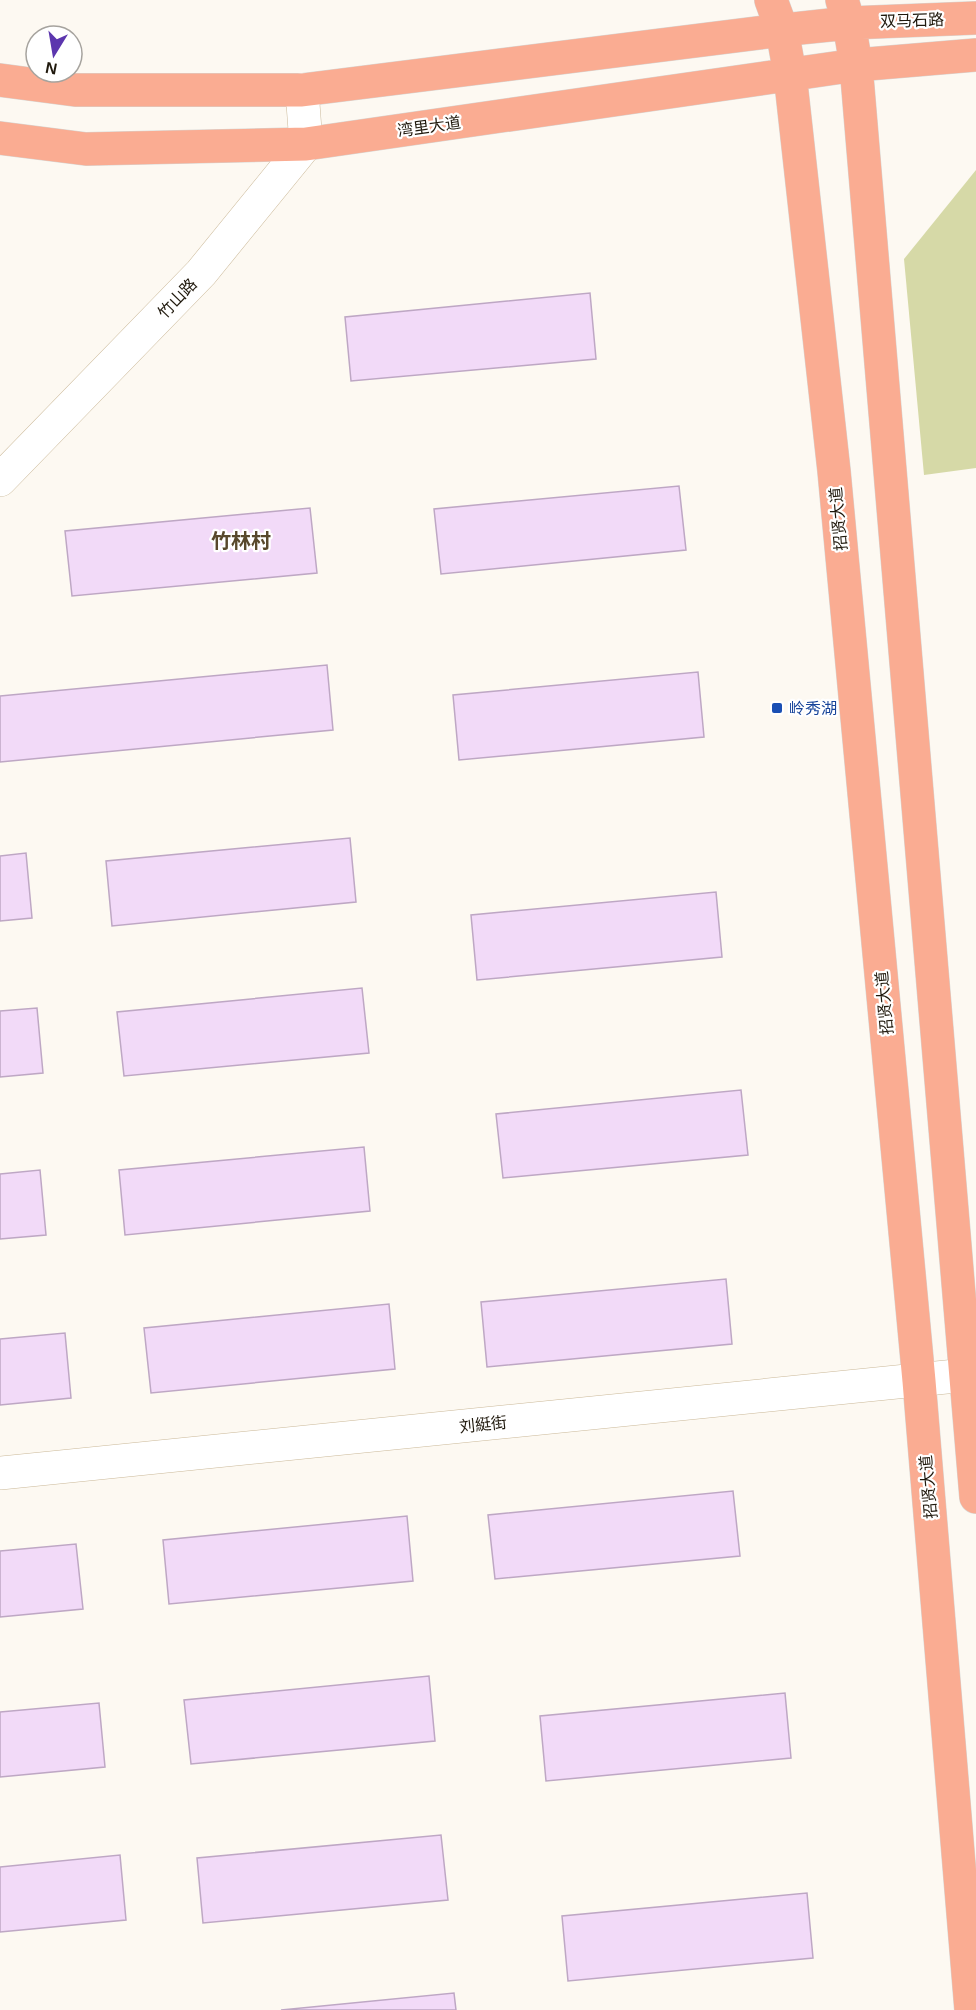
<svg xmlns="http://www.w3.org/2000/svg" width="976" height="2010" font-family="Arial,'Noto Sans SC',sans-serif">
  <rect width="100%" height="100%" fill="#fdf9f2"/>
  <path fill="#d6d9a7" d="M976 170V468L924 475 904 259Z"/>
  <path fill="#f2daf8" stroke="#bea7c4" stroke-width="1.5" d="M590 293 596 359 351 381 345 317Z
    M679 486 686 550 441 574 434 509Z
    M310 508 317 573 72 596 65 531Z
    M327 665 333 730 0 762V696Z
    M698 672 704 737 459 760 453 695Z
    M350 838 356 902 112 926 106 861Z
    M26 853 32 918 0 921V856Z
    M716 892 722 957 477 980 471 915Z
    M362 988 369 1053 124 1076 117 1012Z
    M37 1008 43 1073 0 1077V1011Z
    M741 1090 748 1155 503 1178 496 1114Z
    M364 1147 370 1211 125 1235 119 1170Z
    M40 1170 46 1235 0 1239V1174Z
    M726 1279 732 1344 487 1367 481 1302Z
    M389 1304 395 1369 151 1393 144 1328Z
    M65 1333 71 1398 0 1405V1339Z
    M733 1491 740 1556 495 1579 488 1515Z
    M407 1516 413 1581 169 1604 163 1540Z
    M76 1544 83 1609 0 1617V1551Z
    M429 1676 435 1741 191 1764 184 1700Z
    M785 1693 791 1758 546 1781 540 1716Z
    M99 1703 105 1767 0 1777V1712Z
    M441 1835 448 1900 203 1923 197 1858Z
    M120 1855 126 1920 0 1932V1867Z
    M807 1893 813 1958 568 1981 562 1916Z
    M454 1993 456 2010H281Z"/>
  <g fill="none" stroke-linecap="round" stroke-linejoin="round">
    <defs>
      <path id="minor" d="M0 480 201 273 306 144 302 90
        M0 1473 966 1375"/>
      <path id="major" d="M771 0 782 30 790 74 834 471 919 1381 971 2010
        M842 0 849 23 856 65 976 1497
        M0 80 75 90H302L782 30 849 23 976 18
        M0 138 86 149 306 144 856 65 976 55"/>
    </defs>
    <use href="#minor" stroke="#cbb999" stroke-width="34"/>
    <use href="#major" stroke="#d7d6d3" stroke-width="34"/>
    <use href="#minor" stroke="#fff" stroke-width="33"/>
    <use href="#major" stroke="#faac92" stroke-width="33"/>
  </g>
  <rect fill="#1a4fb4" stroke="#fff" stroke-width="2" x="771" y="702" width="12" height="12" rx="3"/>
  <g text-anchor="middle" stroke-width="4.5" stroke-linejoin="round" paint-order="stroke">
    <g font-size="16" fill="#20190d" stroke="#fff">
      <text transform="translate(912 20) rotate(-2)" y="6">双马石路</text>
      <text transform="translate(429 126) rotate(-8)" y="6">湾里大道</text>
      <text transform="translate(177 298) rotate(-46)" y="6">竹山路</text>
      <text transform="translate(838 519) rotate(-95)" y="6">招贤大道</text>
      <text transform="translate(884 1003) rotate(-95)" y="6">招贤大道</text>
      <text transform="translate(483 1424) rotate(-6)" y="6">刘綎街</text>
      <text transform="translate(928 1487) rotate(-95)" y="6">招贤大道</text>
    </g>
    <g font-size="16" fill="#164399" stroke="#fff" text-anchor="start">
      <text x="789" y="714">岭秀湖</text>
    </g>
    <g font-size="20" font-weight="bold" fill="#58482c" stroke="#fff">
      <text x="241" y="548">竹林村</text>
    </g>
  </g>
  <g transform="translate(54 54) rotate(191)"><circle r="28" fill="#ffffff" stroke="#a6a39e" stroke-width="1.5"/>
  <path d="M0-4.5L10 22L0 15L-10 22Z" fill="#5c36ae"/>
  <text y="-9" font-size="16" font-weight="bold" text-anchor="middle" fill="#20190d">N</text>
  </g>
</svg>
